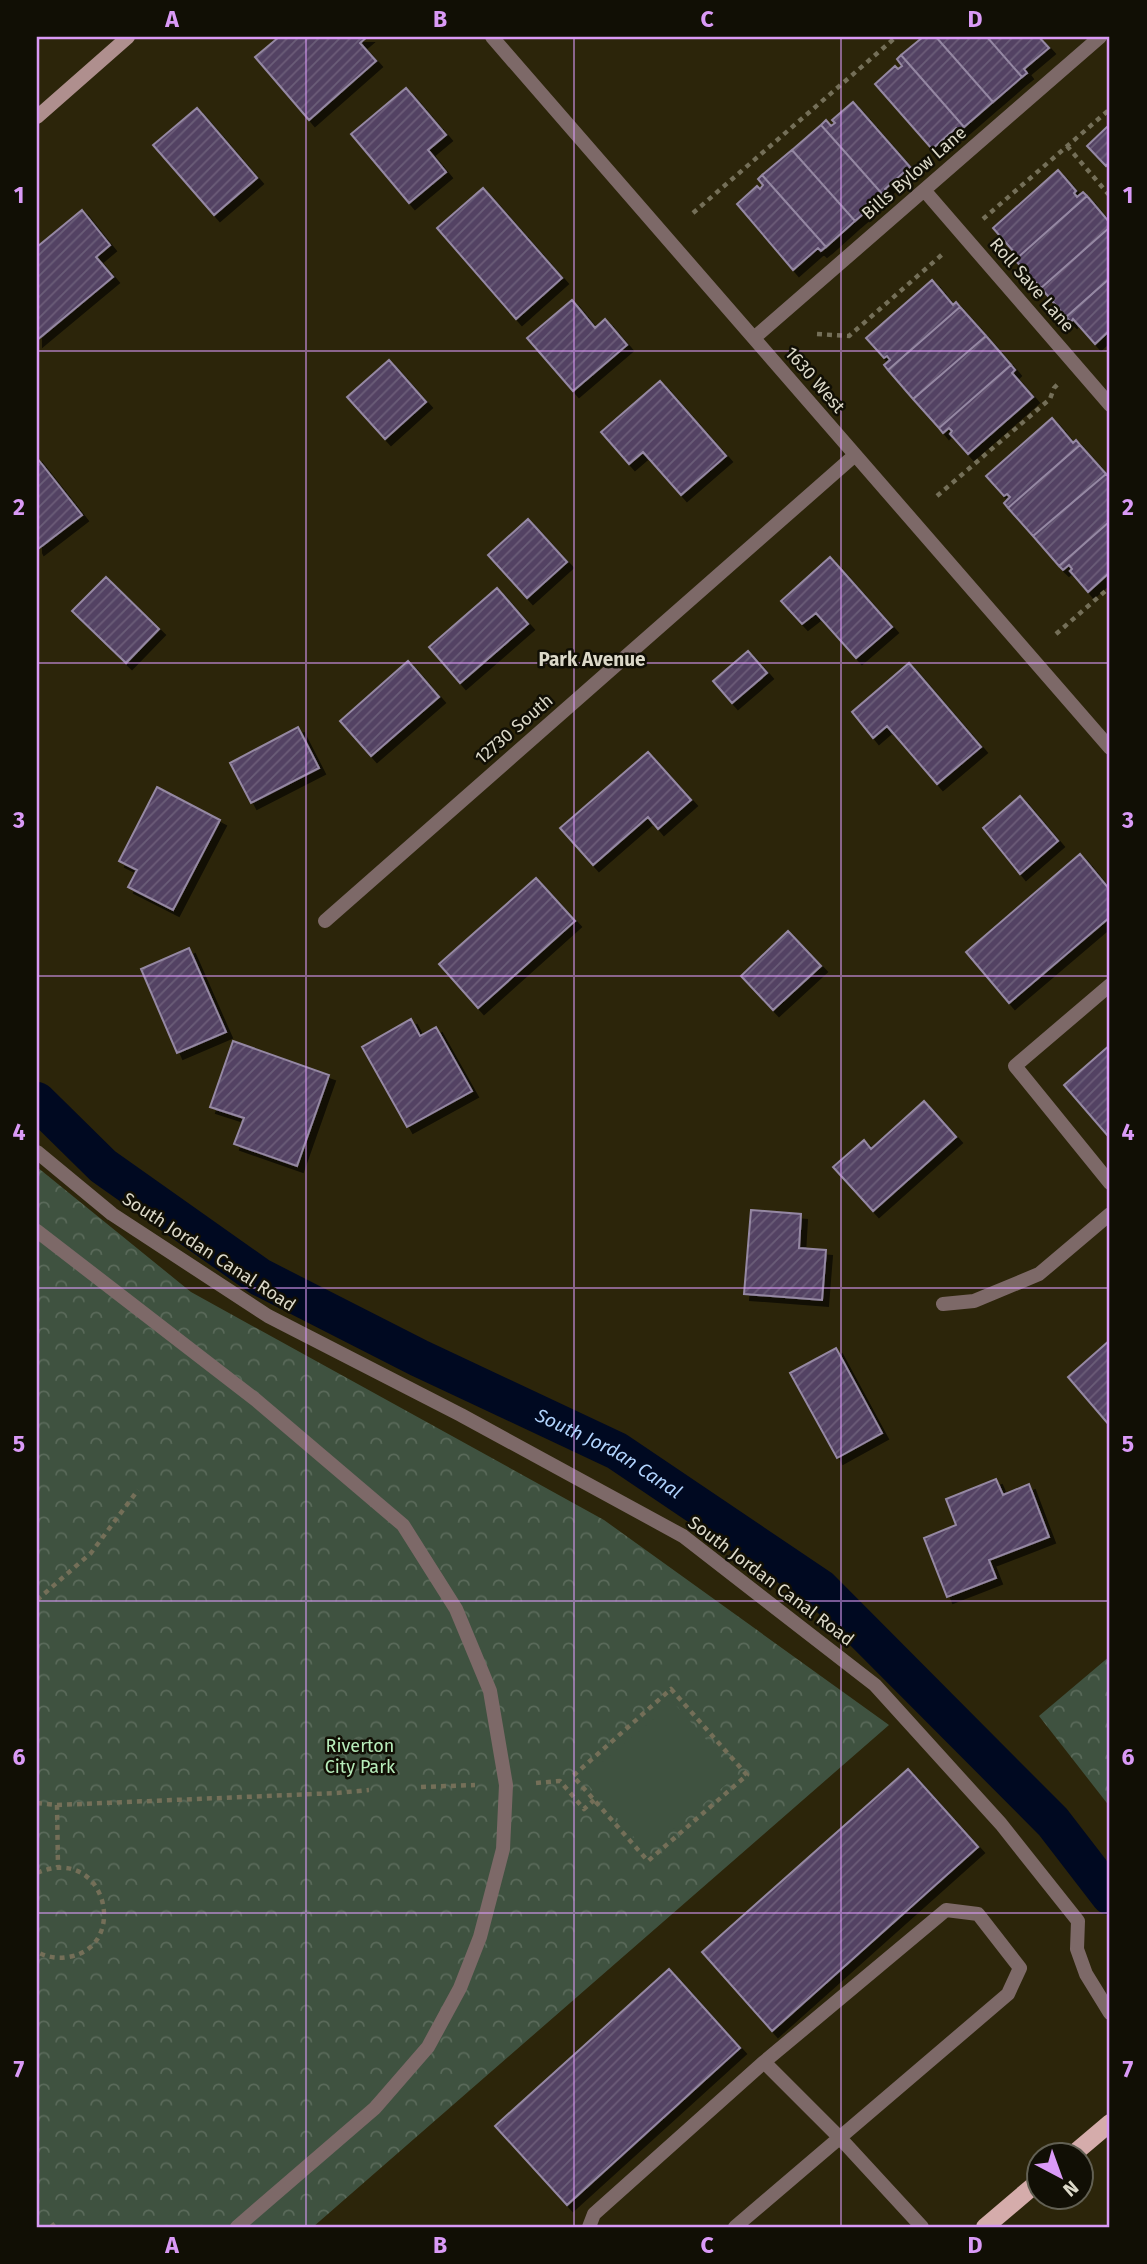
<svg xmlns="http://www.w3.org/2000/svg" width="1147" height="2264" font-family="'Fira Sans',sans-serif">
  <defs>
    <pattern id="forest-crowns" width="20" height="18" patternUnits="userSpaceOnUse" patternTransform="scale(1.75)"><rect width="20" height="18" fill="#3f5240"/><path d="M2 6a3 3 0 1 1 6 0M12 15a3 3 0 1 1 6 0" fill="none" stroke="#5a6a5a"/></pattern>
    <pattern id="building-hatch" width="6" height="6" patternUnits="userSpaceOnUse" patternTransform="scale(1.75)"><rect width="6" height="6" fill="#534263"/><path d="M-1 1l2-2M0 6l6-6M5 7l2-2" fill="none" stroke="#6b5d78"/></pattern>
    <filter id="shadow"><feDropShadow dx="6" dy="6" stdDeviation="0" flood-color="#0009"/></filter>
  </defs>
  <rect width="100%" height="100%" fill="#2c250a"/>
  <path fill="url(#forest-crowns)" d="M37 1167 191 1292 604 1520 889 1725 313 2227H37Z
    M1110 1656V1807L1039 1716Z"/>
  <path fill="#3f5240" d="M673 1702 737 1775 647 1852 583 1779Z"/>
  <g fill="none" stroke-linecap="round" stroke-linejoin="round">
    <path stroke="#000921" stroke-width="38" id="s1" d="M37 1101 103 1166 260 1277 419 1358 617 1451 820 1588 1053 1822 1110 1896"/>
  </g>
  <path fill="url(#building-hatch)" stroke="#9588a3" stroke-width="2" filter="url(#shadow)" d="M279 37H367L360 43 376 61 309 120 255 57Z
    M923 37H936L993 102 964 127 901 55Z
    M936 37H987L1022 77 993 102Z
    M987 37H1039L1049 48 1024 69 1027 73 1022 77Z
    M901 55 964 127 959 131 956 128 932 149 875 84 895 66 898 69 902 66 897 59Z
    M406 88 446 135 428 150 446 172 409 203 351 134Z
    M853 102 910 167 885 189 888 192 884 196 821 125 826 120 831 126 835 123 832 120Z
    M197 108 257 178 214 215 153 145Z
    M1110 124V165L1109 163 1106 166 1087 146Z
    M821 125 884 196 855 221 792 150Z
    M792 150 855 221 826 247 762 175Z
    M1058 170 1076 191 1074 193 1077 197 1083 192 1087 196 1015 260 1011 255 1014 252 993 228Z
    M762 175 826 247 821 251 818 248 793 270 737 204 757 186 760 189 763 185 758 179Z
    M483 188 562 278 516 319 437 228Z
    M1087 196 1110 223V227L1041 288 1015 260Z
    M82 210 110 245 96 257 113 277 37 340V247Z
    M1110 227V278L1066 317 1041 288Z
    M1110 278V330L1095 344 1073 319 1071 322 1066 317Z
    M932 280 953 305 956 302 960 307 888 370 884 365 890 360 887 356 884 358 866 338Z
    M572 300 595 328 605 319 627 345 573 391 527 338Z
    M960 307 986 336 913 399 888 370Z
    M986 336 1011 365 939 428 913 399Z
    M389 360 426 402 385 439 347 397Z
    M1011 365 1015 370 1012 373 1033 397 968 454 950 434 952 431 949 428 943 433 939 428Z
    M660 381 726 456 681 495 643 452 629 464 601 432Z
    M1052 418 1073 443 1076 440 1080 445 1008 508 1004 503 1010 497 1007 494 1004 496 986 476Z
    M1080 445 1106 474 1033 536 1008 508Z
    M37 458 82 515 38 549 37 547Z
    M1106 474 1110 479V521L1059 566 1033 536Z
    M528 519 567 562 527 598 488 555Z
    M1110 521V572L1088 592 1070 571 1072 569 1069 565 1063 570 1059 566Z
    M830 557 892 627 856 658 816 613 802 624 781 601Z
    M106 577 159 629 126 663 72 611Z
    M497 588 528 624 460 683 429 647Z
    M748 651 767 673 732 703 713 681Z
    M408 661 439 697 371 756 340 721Z
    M909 663 981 747 937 784 887 726 873 738 852 712Z
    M298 727 319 768 251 803 230 763Z
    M648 752 691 800 658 829 648 817 593 865 560 828Z
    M157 787 220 820 173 910 128 887 137 870 119 861Z
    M1020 796 1058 841 1020 874 983 828Z
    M1080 854 1110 890V917L1009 1003 966 952Z
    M536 878 575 921 478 1008 439 964Z
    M788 931 821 966 773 1010 741 976Z
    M189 948 226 1032 177 1053 141 969Z
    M411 1019 420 1036 436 1027 472 1091 407 1127 362 1047Z
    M233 1041 329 1075 297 1166 234 1144 244 1118 210 1107Z
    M1110 1045V1134L1108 1136 1064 1085Z
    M924 1101 956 1137 873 1211 833 1167 864 1140 871 1149Z
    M751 1210 801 1214 799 1248 826 1250 822 1300 744 1294Z
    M1110 1340V1426L1068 1377Z
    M836 1348 882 1433 837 1458 790 1373Z
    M996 1479 1003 1495 1029 1484 1049 1537 989 1560 996 1578 947 1597 924 1538 956 1525 946 1499Z
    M908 1769 978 1847 772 2031 702 1952Z
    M669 1969 740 2048 567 2205 495 2126Z"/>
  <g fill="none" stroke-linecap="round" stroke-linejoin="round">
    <path stroke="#746f58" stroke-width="4.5" stroke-dasharray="5 5" stroke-linecap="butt" d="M1067 146 1110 196
      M693 213 896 37
      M983 219 1110 109
      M817 334 849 336 945 252
      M937 496 1050 399 1054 388 1059 383
      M1056 634 1110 587
      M37 1600 91 1553 138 1490
      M671 1689 747 1775 648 1861 573 1776Z
      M536 1783 560 1781 584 1809 594 1800
      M421 1787 475 1785
      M37 1803 57 1805 58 1867
      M57 1805 337 1793 369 1790
      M37 1873C107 1843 130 1948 68 1957 57 1959 47 1957 37 1952
      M51 2227 58 2221"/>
    <path stroke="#7d6968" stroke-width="14" d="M1110 985 1015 1066 1110 1183
      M37 1152 112 1214 268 1316 461 1415 683 1536 875 1685 1001 1824 1078 1921 1077 1949 1086 1974 1110 2013
      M37 1231 256 1400 403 1525 456 1609 490 1691 506 1785 503 1849 480 1937 460 1988 428 2047 375 2108 237 2227
      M589 2227 594 2214 764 2062
      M735 2227 1008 1994 1020 1968 978 1914 946 1910 764 2062 840 2138 922 2227"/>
    <path stroke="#7d6968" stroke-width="14" d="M492 37 1110 748
      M924 190 1110 405
      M754 338 1100 37
      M325 921 855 455
      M943 1304 974 1301 1039 1274 1110 1214"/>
    <path stroke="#af8f8e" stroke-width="14" d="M37 117 128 37"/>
    <path stroke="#d5acab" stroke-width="18" d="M1071 2156 1110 2123
      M985 2227 1038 2182"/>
  </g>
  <path fill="none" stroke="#da9af7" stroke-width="2" stroke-opacity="0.55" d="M306 37V2227M574 37V2227M841 37V2227M37 351H1110M37 663H1110M37 976H1110M37 1288H1110M37 1601H1110M37 1913H1110"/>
  <g text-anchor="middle" stroke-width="5" stroke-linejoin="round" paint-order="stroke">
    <g font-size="18" fill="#dcd9c9" stroke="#110f05">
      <text transform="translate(914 173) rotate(-41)" y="6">Bills Bylow Lane</text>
      <text transform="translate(1032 285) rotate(49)" y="6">Roll Save Lane</text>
      <text transform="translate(815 380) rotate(49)" y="6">1630 West</text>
      <text transform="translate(514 729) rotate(-41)" y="6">12730 South</text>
      <text transform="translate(209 1252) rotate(33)" y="6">South Jordan Canal Road</text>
      <text transform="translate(771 1581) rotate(37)" y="6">South Jordan Canal Road</text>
    </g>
    <g font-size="18" fill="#b8edbb" stroke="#110f05">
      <text x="360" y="1752">Riverton<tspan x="360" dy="21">City Park</tspan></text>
    </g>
    <g font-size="19" font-weight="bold" fill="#dcd9c9" stroke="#110f05">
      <text x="592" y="666">Park Avenue</text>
    </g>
    <g font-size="19" font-style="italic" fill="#b0d3fd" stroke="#110f05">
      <text dy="7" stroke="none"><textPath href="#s1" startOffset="676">South Jordan Canal</textPath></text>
    </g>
  </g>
  <rect width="1147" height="2264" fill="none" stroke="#110f05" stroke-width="77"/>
  <g transform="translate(1060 2176) rotate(139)"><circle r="33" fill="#110f05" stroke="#626053" stroke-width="2"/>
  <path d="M0-5L12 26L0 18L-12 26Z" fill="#da9af7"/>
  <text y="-10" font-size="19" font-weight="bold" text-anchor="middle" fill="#dcd9c9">N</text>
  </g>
  <rect x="38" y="38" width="1070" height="2188" fill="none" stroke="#da9af7" stroke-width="2.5"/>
  <g font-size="23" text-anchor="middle" font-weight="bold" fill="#da9af7">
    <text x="172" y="27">A</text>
    <text x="440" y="27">B</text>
    <text x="707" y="27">C</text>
    <text x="975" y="27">D</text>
    <text x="19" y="203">1</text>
    <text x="1128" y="203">1</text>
    <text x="19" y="515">2</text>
    <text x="1128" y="515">2</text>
    <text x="19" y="828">3</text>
    <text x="1128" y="828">3</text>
    <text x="19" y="1140">4</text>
    <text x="1128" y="1140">4</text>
    <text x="19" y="1452">5</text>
    <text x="1128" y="1452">5</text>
    <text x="19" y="1765">6</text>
    <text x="1128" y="1765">6</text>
    <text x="19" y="2077">7</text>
    <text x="1128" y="2077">7</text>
    <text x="172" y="2253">A</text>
    <text x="440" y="2253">B</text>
    <text x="707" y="2253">C</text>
    <text x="975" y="2253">D</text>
  </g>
</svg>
